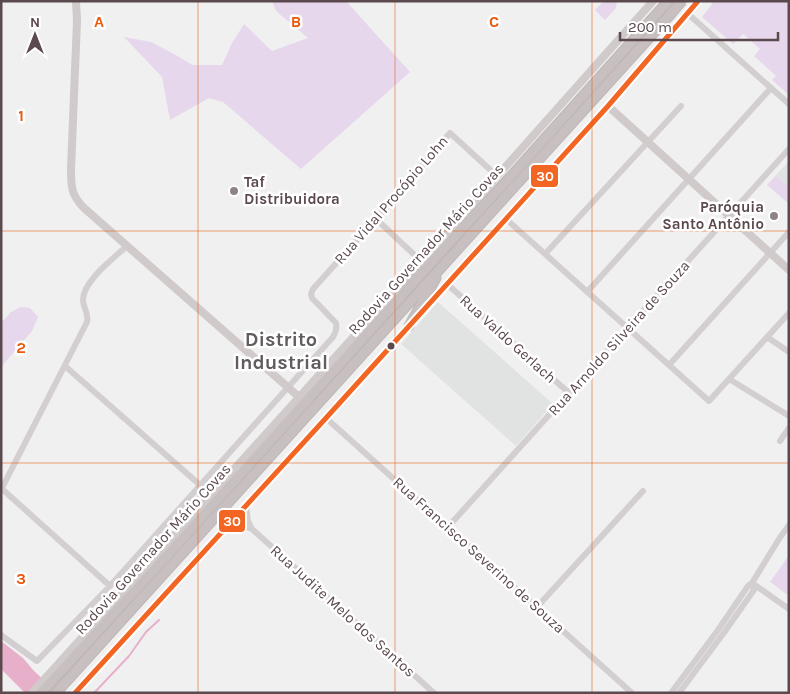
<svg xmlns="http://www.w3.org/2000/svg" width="790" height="694" font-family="Karla,sans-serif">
  <rect width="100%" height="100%" fill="#f0f0f0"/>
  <path fill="#e1e2e2" d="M789 161V187L776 175Z
    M438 302 553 404 516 446 401 344Z"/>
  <path fill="#e6d7ed" d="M272 1H346L410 72 301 169 223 102 209 98 170 120 162 77 124 37 151 42 176 55 192 65H222L232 43 244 24 272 51 308 38 276 11Z
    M604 1H617L616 8 605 20 595 10Z
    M714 1H789V95L772 80 776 76 754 56 760 49 743 34 733 44 702 17Z
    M776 175 789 187V204L767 185Z
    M21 307 30 308 38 317 32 331 1 367V321L4 320 11 312Z
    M789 555V596L770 582Z"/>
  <path fill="#e8afcb" d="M1 641 23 658 34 671 58 693H25L1 669Z"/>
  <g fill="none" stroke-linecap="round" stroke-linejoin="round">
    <path stroke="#e8afcb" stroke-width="2" d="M94 693 129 656 146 632 159 620"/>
    <defs>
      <path id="highway" d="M400 285 418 269
        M409 326 436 278
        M41 693 175 547 449 243 512 175 668 1
        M56 693 670 15"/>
    </defs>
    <use href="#highway" stroke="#beb6b7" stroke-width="11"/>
    <path stroke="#d3cfd0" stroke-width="6" d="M687 13 789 104
      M376 219 421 261
      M506 219 709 401 789 313
      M545 254 681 106
      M447 284 569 393
      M587 292 771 88
      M767 337 789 352
      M669 365 789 232
      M65 366 200 485
      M729 379 789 416
      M326 418 632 693
      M780 441 789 428
      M1 488 110 586
      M2 488 87 322C89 314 83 307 83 300 83 281 114 258 127 246
      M246 505 248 521 252 529 434 693
      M226 527 243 526 252 529
      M448 527 789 149
      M158 553 162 529
      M752 583 789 609
      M537 607 643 491
      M1 635 37 661 110 586 333 337C336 332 337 328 336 323L312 298 311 294 313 289 376 219 450 133 497 176
      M671 693 718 630 748 586 752 583 779 539 789 525
      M679 693 723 634 754 590 752 583"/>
    <path stroke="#d0cacb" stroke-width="8" d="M76 1 77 21 71 169C71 186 71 195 84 208L299 397
      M608 106 789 270
      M412 272 653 1
      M32 693 404 281
      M75 693 326 418 608 106 698 1"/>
    <use href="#highway" stroke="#c7bfc0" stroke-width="9"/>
    <defs>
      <path id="highway-bridge" d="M670 15 682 1"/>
    </defs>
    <use href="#highway-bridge" stroke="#beb6b7" stroke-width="11" stroke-linecap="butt"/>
    <use href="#highway-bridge" stroke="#c7bfc0" stroke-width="9"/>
    <defs>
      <path id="bus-1" d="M75 693 326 418 608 106 698 1"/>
    </defs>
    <use href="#bus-1" stroke="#fff" stroke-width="9"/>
    <use href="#bus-1" stroke="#f26522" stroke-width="5"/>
  </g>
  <path fill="none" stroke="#e8590c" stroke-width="1" stroke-opacity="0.55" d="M198 1V693M395 1V693M592 1V693M1 231H789M1 463H789"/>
  <g fill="#8f8386" stroke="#fff" stroke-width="2">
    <circle cx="234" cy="191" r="5"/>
    <circle cx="774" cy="216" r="5"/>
  </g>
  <circle fill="#5b494d" stroke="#fff" stroke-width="2" cx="391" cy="346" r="4.5"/>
  <g text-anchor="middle" stroke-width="5" stroke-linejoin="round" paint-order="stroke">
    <g font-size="15" font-weight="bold" fill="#5b494d" stroke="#fff" text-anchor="start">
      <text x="244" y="187">Taf<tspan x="244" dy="17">Distribuidora</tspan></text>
      <text x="764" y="212" text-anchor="end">Paróquia<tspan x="764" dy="17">Santo Antônio</tspan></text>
    </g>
    <g font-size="15" fill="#5b494d" stroke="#fff">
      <text transform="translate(391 200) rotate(-49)" y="5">Rua Vidal Procópio Lohn</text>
      <text transform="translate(426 249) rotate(-48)" y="5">Rodovia Governador Mário Covas</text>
      <text transform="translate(619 338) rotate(-48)" y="5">Rua Arnoldo Silveira de Souza</text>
      <text transform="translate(508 339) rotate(42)" y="5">Rua Valdo Gerlach</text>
      <text transform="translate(153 549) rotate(-48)" y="5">Rodovia Governador Mário Covas</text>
      <text transform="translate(479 555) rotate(42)" y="5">Rua Francisco Severino de Souza</text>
      <text transform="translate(343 611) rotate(42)" y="5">Rua Judite Melo dos Santos</text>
    </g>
    <g font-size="20" font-weight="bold" fill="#635c5d" stroke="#fff">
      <text x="281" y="346">Distrito<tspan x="281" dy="23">Industrial</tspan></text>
    </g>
  </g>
  <g font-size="16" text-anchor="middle" font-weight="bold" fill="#e8590c" stroke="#fff" stroke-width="5" stroke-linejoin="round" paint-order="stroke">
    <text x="99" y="27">A</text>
    <text x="296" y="27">B</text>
    <text x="494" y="27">C</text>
    <text x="21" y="121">1</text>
    <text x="21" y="353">2</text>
    <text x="21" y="584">3</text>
  </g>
  <g stroke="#fff" stroke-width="2">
    <rect x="530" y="164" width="29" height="24" rx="5" fill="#f26522"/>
    <rect x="218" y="509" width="28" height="24" rx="5" fill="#f26522"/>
  </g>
  <g font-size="14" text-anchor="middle" font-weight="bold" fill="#fff">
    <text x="545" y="181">30</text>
    <text x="232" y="526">30</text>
  </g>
  <rect width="790" height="694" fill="none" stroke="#5b494d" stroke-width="5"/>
  <g transform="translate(35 35)" stroke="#ffffff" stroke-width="4" paint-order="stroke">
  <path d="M0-4L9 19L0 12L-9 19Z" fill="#5b494d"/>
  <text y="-8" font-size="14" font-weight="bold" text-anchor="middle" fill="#5b494d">N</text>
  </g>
  <path d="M620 32v8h158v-8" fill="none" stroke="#5b494d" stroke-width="2.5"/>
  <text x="628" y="32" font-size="15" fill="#5b494d" stroke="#ffffff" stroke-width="4" paint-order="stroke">200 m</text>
</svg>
